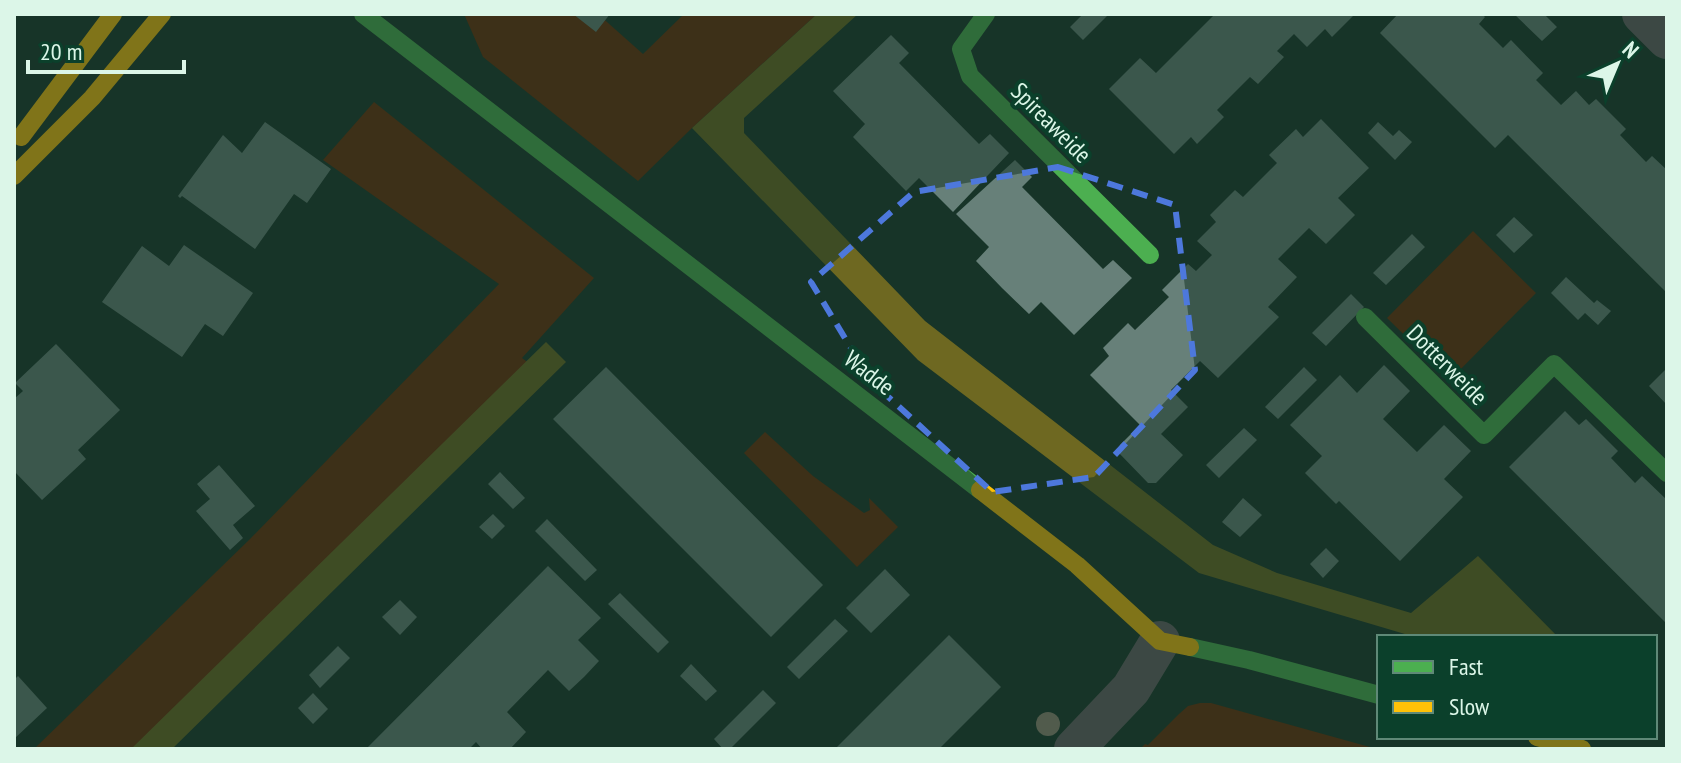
<svg xmlns="http://www.w3.org/2000/svg" width="1681" height="763" font-family="'PT Sans Narrow',sans-serif">
  <rect width="100%" height="100%" fill="#173428"/>
  <path fill="#6a2a05" d="M464 14H598L643 54 684 14H817L692 128 638 181 483 57Z
    M374 102 594 278 522 358 530 364 156 749H34L250 539 499 284 323 160Z
    M1473 231 1536 293 1450 380 1387 318Z
    M765 432 813 476 864 513 870 510 869 498 898 527 857 567 744 453Z
    M1200 703H1211L1377 749H1140L1145 744 1148 745 1179 714 1188 706Z"/>
  <path fill="#6e6821" d="M817 14H858L744 118V133L925 321 1213 545 1277 573 1411 613 1478 556 1558 637H1415L1199 573 918 360 692 128Z
    M546 342 566 362 172 749H131Z"/>
  <path fill="#678079" d="M573 14H610L596 32Z
    M1083 14H1109L1083 40 1070 27Z
    M1215 14H1355L1332 37 1325 29 1307 47 1294 34 1277 51 1284 57 1258 84 1250 77 1217 110 1224 117 1197 144 1191 137 1174 154 1109 89 1140 58 1156 73Z
    M1398 14H1482L1485 17 1479 24 1503 48 1511 40 1543 73 1536 80 1561 105 1576 91 1589 105 1596 99 1626 129 1620 135 1646 162 1652 156 1667 170V293L1508 135 1495 148 1380 33Z
    M1514 14H1544L1557 27 1542 41Z
    M891 35 909 53 899 63 979 144 990 134 1009 153 953 212 919 178 906 191 853 137 865 124 833 91Z
    M1321 119 1369 168 1338 198 1355 215 1326 244 1309 228 1278 259 1297 277 1268 307 1279 317 1218 378 1200 361 1171 390 1188 407 1161 434 1183 455 1156 483H1148L1118 452 1120 445 1140 425 1090 375 1109 356 1103 348 1128 323 1135 330 1169 297 1162 290 1188 264 1196 271 1212 255 1197 241 1216 222 1210 215 1235 190 1243 197 1277 163 1269 155 1296 129 1303 137Z
    M265 122 331 169 307 203 294 194 255 249 182 196 180 198 178 196 223 135 242 153Z
    M1378 122 1393 136 1399 130 1412 142 1395 160 1368 133Z
    M1015 160 1032 177 1022 187 1103 269 1113 260 1132 278 1074 335 1041 302 1029 314 1002 288 976 261 989 247 956 214Z
    M1514 217 1533 235 1514 253 1496 235Z
    M1412 234 1425 247 1386 285 1373 273Z
    M184 245 253 293 223 336 205 324 182 357 102 302 142 246 169 266Z
    M1566 277 1594 303 1597 300 1611 311 1598 325 1585 313 1578 320 1551 293Z
    M1351 294 1364 307 1326 346 1312 333Z
    M56 344 120 410 78 450 86 459 42 500 14 471V399L23 391 15 383Z
    M1384 365 1410 391 1383 419 1417 452 1444 425 1471 451 1444 479 1463 497 1400 561 1339 501 1336 504 1305 473 1322 456 1290 425 1340 375 1357 393Z
    M606 367 823 585 771 637 553 419Z
    M1304 367 1317 380 1278 419 1265 407Z
    M1665 370 1667 372V405L1649 386Z
    M1565 411 1579 425 1586 419 1618 451 1611 458 1635 483 1642 476 1667 500V624L1509 467Z
    M1244 428 1257 440 1219 478 1206 465Z
    M219 465 255 506 233 525 243 538 230 550 196 511 210 499 197 484Z
    M500 472 525 498 513 509 488 484Z
    M1243 498 1262 515 1240 537 1222 522Z
    M493 514 505 526 492 539 479 527Z
    M547 519 597 570 585 581 535 531Z
    M1326 548 1339 561 1323 578 1310 564Z
    M548 566 601 618 578 640 599 661 584 677 569 691 548 670 507 712 526 732 510 749H482L476 742 469 749H366Z
    M885 569 910 595 871 633 846 608Z
    M620 593 669 642 658 653 608 604Z
    M400 600 417 617 400 635 382 617Z
    M835 619 848 631 799 679 787 667Z
    M949 635 1001 687 939 749H835Z
    M338 646 350 658 320 688 309 675Z
    M691 664 717 691 706 701 680 676Z
    M18 676 47 708 14 739V680Z
    M763 690 776 703 730 749H723L714 739Z
    M313 693 328 709 313 724 298 708Z"/>
  <g fill="none" stroke-linecap="round" stroke-linejoin="round">
    <path stroke="#686166" stroke-width="40" d="M1642 14 1667 39
      M1074 749 1131 689 1160 641"/>
    <path stroke="#4caf50" stroke-width="18" d="M363 14 980 490
      M986 14 961 49 970 76 1150 255
      M1365 317 1484 435 1554 364 1667 473
      M1190 647 1249 660 1379 695"/>
    <path stroke="#ffc107" stroke-width="18" d="M21 137 113 14
      M14 176 92 98 162 14
      M980 490 1077 565 1160 641 1190 647
      M1537 737 1582 749"/>
  </g>
  <circle fill="#978979" cx="1048" cy="724" r="12"/>
  <path d="M0 0H1681V763H0ZM1058 167 1175 205 1195 370 1094 477 992 492 871 381 811 282 914 192Z" fill="#173428" fill-opacity=".55" fill-rule="evenodd"/>
  <path fill="none" stroke="#4d78dc" stroke-width="6" stroke-dasharray="16 10" stroke-linejoin="round" d="M1058 167 1175 205 1195 370 1094 477 992 492 871 381 811 282 914 192Z"/>
  <g text-anchor="middle" stroke-width="8" stroke-linejoin="round" paint-order="stroke">
    <g font-size="24" fill="#dcf6e8" stroke="#0b402b">
      <text transform="translate(1051 123) rotate(45)" y="8">Spireaweide</text>
      <text transform="translate(1447 365) rotate(45)" y="8">Dotterweide</text>
      <text transform="translate(869 373) rotate(38)" y="8">Wadde</text>
    </g>
  </g>
  <rect width="1681" height="763" fill="none" stroke="#dcf6e8" stroke-width="32"/>
  <rect x="1377" y="635" width="280" height="104" fill="#0b402b" stroke="#5f8977" stroke-width="2"/>
  <rect x="1393" y="661" width="40" height="12" fill="#4caf50" stroke="#5f8977" stroke-width="2"/>
  <text x="1449" y="675" font-size="24" fill="#dcf6e8">Fast</text>
  <rect x="1393" y="701" width="40" height="12" fill="#ffc107" stroke="#5f8977" stroke-width="2"/>
  <text x="1449" y="715" font-size="24" fill="#dcf6e8">Slow</text>
  <g transform="translate(1617 64) rotate(44)" stroke="#0b402b" stroke-width="6" paint-order="stroke">
  <path d="M0-6L14 30L0 20L-14 30Z" fill="#dcf6e8"/>
  <text y="-12" font-size="22" font-weight="bold" text-anchor="middle" fill="#dcf6e8">N</text>
  </g>
  <path d="M28 60v12h156v-12" fill="none" stroke="#dcf6e8" stroke-width="4"/>
  <text x="40" y="60" font-size="24" fill="#dcf6e8" stroke="#0b402b" stroke-width="6" paint-order="stroke">20 m</text>
</svg>
